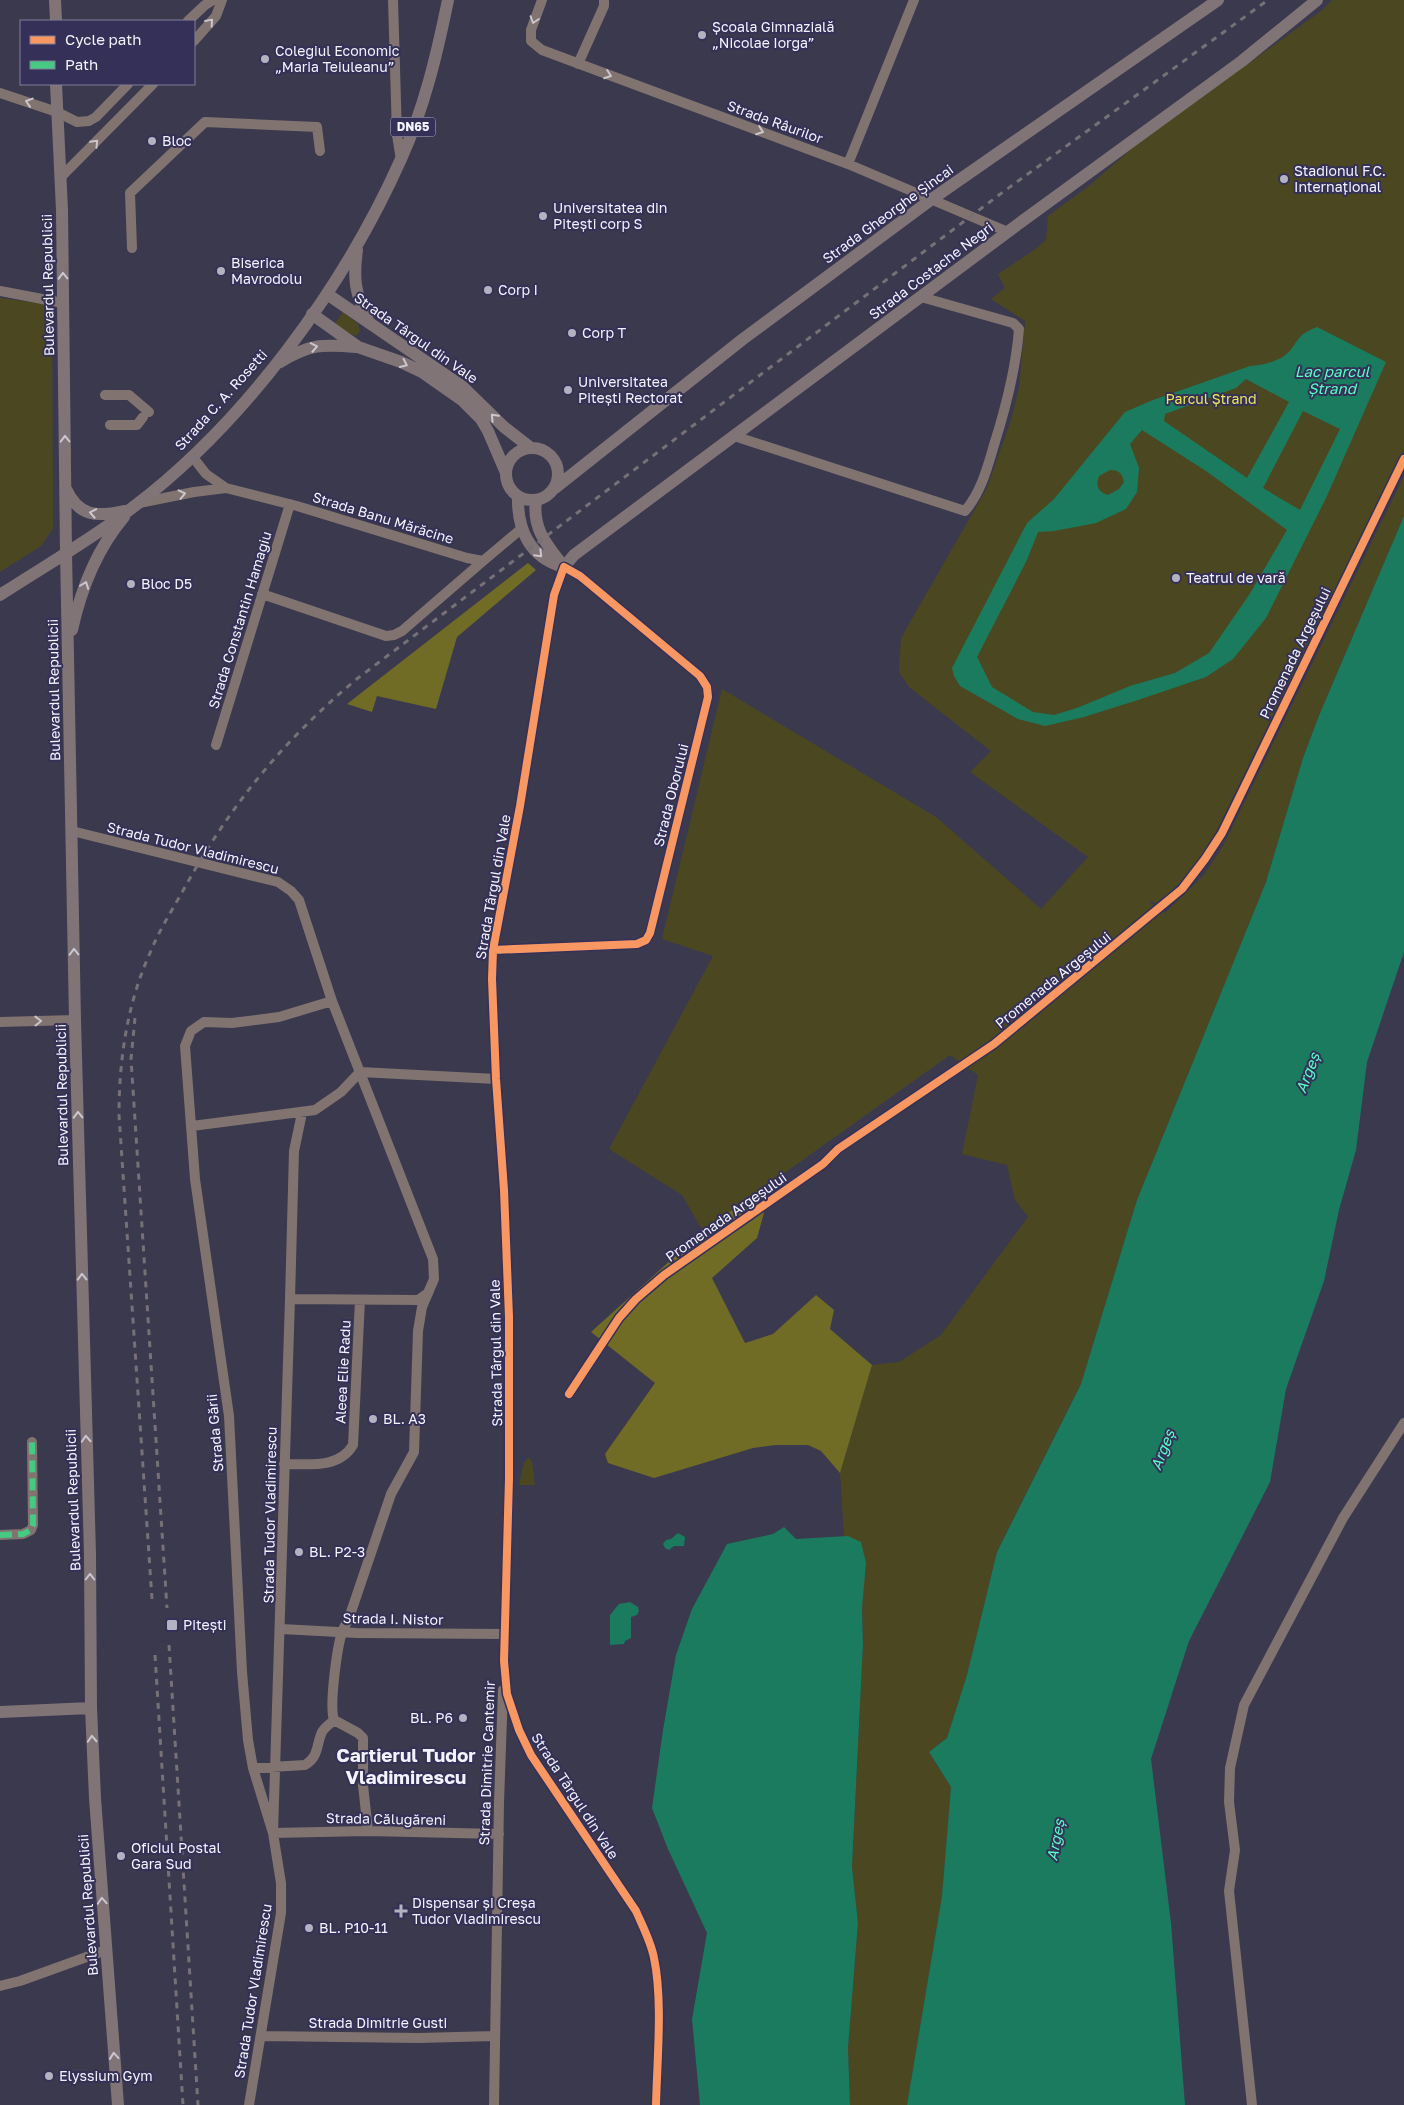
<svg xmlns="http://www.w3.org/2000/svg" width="1404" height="2105" font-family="'Golos Text',sans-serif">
  <rect width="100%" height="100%" fill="#3b394e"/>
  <path fill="#4b4821" d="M1332 0H1404V449L1209 846 1185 878 1158 903 1148 901 1165 913 1204 875 1223 846 1404 476V516L1318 718 1303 758 1266 882 1137 1200 1081 1384 997 1552 967 1675 947 1738 929 1752 951 1787 942 1896 907 2105H850L848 2048 858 1923 852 1867 863 1644 861 1542 844 1536 840 1473 872 1365 899 1362 941 1335 1028 1217 1015 1200 1007 1165 962 1154 978 1075 950 1055 703 1231 682 1195 609 1149 713 956 662 939 722 689 936 817 1041 909 1088 857 970 772 991 751 910 688 899 672 901 638 987 488 1011 420 1019 388 1025 321 991 299 1005 288 998 274 1034 250 1046 240 1048 216 1090 185 1135 146 1321 11Z
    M0 298 52 305 53 529 41 546 0 572Z
    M343 312 358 324 360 331 356 336 345 332 334 325Z
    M529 1458 532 1462 535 1485H519L524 1462Z"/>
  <path fill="#716c25" d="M528 563 536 570 457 637 436 709 377 696 372 712 347 704Z
    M752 1196 764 1213 757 1238 712 1278 745 1343 773 1334 816 1295 834 1310 830 1329 872 1365 840 1473 821 1451 808 1445H776L753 1448 654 1478 608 1463 605 1454 655 1383 591 1332 703 1231Z"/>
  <path fill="#1b7b5e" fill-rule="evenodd" d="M1317 327 1386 362 1327 496 1266 618 1233 659 1206 677 1138 700 1084 717 1045 726 1018 719 960 686 954 676 952 668 1027 523 1054 499 1125 412 1153 400 1250 366C1261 366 1275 362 1284 356 1299 345 1293 336 1317 327ZM1246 379 1289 402 1247 478 1164 421 1165 414 1236 388ZM1303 411 1340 429 1300 510 1263 488ZM1142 430 1206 471 1287 530 1249 595 1209 653 1175 673 1130 686 1077 708 1054 715 1033 712 992 687 977 657 1027 560 1038 532 1054 531 1096 523 1126 509 1137 492 1139 468 1130 444ZM1110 470C1120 470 1122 474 1124 482L1119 489 1108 495C1097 492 1096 485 1099 476Z
    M1404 516V952L1367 1062 1356 1150 1339 1210 1324 1281 1286 1389 1270 1482 1189 1641 1151 1759 1171 1923 1185 2105H907L942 1896 951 1787 929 1752 947 1738 967 1675 997 1552 1081 1384 1137 1200 1266 882 1303 758 1318 718Z
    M784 1527 796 1539 848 1536 861 1542 866 1563 862 1608 863 1644 852 1867 858 1923 848 2048 850 2105H700L692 2019 707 1933 668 1849 652 1808 663 1730 676 1655 692 1609 727 1544 773 1534Z
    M678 1533 685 1537 684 1546H674L669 1550 665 1548 663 1544 666 1540 671 1539Z
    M630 1602 638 1607 639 1611 637 1615 631 1617V1638L625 1641 624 1644 610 1645V1615L619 1604Z"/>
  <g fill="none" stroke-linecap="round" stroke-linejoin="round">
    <path stroke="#807370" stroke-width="10" d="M393 0 397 135 401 160
      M542 0 531 30V41L542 50 848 164 1008 232
      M188 21 205 5 213 0
      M194 41 216 16 222 0
      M578 64 604 6V0
      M0 93 57 112 77 122 89 121 96 117 128 84
      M848 164 914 0
      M60 178 153 84
      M132 248 130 193 205 122 317 127 320 151
      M0 291 63 303
      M105 395H129L149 412
      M110 425H137L143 417
      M734 436 965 511C981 492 987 469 994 445 1006 407 1016 369 1019 329L1013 323 921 297
      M192 456 206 474 226 488 297 506 467 558 483 561 521 529
      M139 503 194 492 226 488
      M262 594 386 636 394 635 402 631 483 561
      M216 745 290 504
      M72 831 278 882 291 891 299 900 332 1001 433 1259 434 1279 422 1307 418 1331 414 1452 391 1494 349 1618C347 1622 344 1627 342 1632 337 1648 329 1706 334 1720L358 1733 363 1738V1785L368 1831
      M493 950 637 944 646 940 650 933 708 697 707 687 700 676 580 576 564 567 554 595 520 806 493 950 492 979 496 1079 504 1190 509 1317V1478L504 1661 507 1694 519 1730 531 1755 636 1911C643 1927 651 1942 654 1958 663 2000 657 2061 656 2105
      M0 1022 75 1020
      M192 1126 315 1110 341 1092 360 1072 496 1079
      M290 1299 294 1151 302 1113
      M284 1464C308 1464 339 1469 353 1445L360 1300
      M0 1535 23 1534 31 1530 33 1525 32 1442
      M281 1629 357 1633 505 1634
      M253 1768 305 1765C319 1757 316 1745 322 1732 325 1727 330 1724 334 1720
      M273 1833 253 1768 248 1740 242 1672 229 1416 195 1179 185 1046 191 1031 204 1022 232 1023 279 1017 332 1001
      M273 1833 368 1831 499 1834
      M0 1986 20 1981 106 1950
      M261 2036 419 2038 494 2036
      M249 2105 281 1913V1883L273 1833 290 1299 418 1300 428 1293
      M494 2105 499 1803 503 1690
      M1252 2105 1229 1891 1235 1850 1229 1802 1230 1768 1244 1705 1343 1518 1404 1423"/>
    <path stroke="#817477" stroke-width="12" d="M55 0 56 21
      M56 84 62 210 66 552 75 1020 90 1554 91 1708 95 1798 118 2105
      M357 250C353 279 355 293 368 320
      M327 294 463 387 504 427 531 448
      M312 314 358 347 401 362 422 372 462 400 481 419 488 431 506 473
      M280 362C310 344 322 344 356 347
      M506 474a26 26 0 1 1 52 0a26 26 0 1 1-52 0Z
      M555 488 743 339 932 199 1218 0
      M66 489C79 517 97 517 124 511
      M518 496C517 530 530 558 564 567
      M536 500C532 529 547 545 564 567
      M564 567 574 555 1017 225 1242 61 1317 0
      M0 595C43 567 92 539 132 508 245 423 344 287 401 159 424 109 437 54 448 0
      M72 630C81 589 97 549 124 517
      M0 1712 91 1708"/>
    <path stroke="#767077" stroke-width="3" stroke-dasharray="6 6" stroke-linecap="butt" d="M135 1018 131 1059 167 1608
      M152 1599 119 1115C119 1060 127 1004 150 953 158 933 169 915 180 896 228 808 281 742 358 678L1003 192 1268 0
      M169 1645 198 2105
      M155 1655 183 2105"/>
    <path stroke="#46c982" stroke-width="6" stroke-dasharray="12 6" stroke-linecap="butt" d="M0 1535 23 1534 31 1530 33 1525 32 1442"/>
    <defs>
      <path id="cycleway" d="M493 950 637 944 646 940 650 933 708 697 707 687 700 676 580 576 564 567 554 595 520 806 493 950 492 979 496 1079 504 1190 509 1317V1478L504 1661 507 1694 519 1730 531 1755 636 1911C643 1927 651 1942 654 1958 663 2000 657 2061 656 2105
        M569 1394 619 1318 636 1299 664 1275 823 1164 838 1149 994 1044 1182 889 1205 859 1222 833 1404 459"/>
    </defs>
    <use href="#cycleway" stroke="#343057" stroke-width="11"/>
    <use href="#cycleway" stroke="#f99763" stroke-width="8"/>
  </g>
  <defs><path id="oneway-chevron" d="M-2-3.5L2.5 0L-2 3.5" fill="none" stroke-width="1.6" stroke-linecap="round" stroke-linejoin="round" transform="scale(1.25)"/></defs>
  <g stroke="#cbc6cc">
    <use href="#oneway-chevron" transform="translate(534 20) rotate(108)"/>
    <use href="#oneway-chevron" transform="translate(210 22) rotate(-49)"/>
    <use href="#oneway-chevron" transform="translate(608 75) rotate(20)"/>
    <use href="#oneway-chevron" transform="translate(29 102) rotate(-162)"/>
    <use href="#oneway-chevron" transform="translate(760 131) rotate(20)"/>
    <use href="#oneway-chevron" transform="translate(95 143) rotate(-46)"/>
    <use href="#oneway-chevron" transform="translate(182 494) rotate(-13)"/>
    <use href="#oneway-chevron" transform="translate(38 1021) rotate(-1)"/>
  </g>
  <g stroke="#cbc7ce">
    <use href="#oneway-chevron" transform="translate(63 276) rotate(-91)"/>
    <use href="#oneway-chevron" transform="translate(314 347) rotate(-11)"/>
    <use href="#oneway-chevron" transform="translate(404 364) rotate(25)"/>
    <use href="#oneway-chevron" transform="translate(494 417) rotate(-134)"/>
    <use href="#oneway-chevron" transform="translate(65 439) rotate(-91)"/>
    <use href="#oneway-chevron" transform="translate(93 513) rotate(-169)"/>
    <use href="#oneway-chevron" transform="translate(539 554) rotate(45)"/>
    <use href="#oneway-chevron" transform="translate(85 585) rotate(-69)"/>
    <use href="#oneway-chevron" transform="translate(74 952) rotate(-91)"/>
    <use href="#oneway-chevron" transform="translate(78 1115) rotate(-91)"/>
    <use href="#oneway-chevron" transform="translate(82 1277) rotate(-91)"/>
    <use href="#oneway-chevron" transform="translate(86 1439) rotate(-93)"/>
    <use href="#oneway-chevron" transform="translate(90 1577) rotate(-90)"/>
    <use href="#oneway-chevron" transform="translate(92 1739) rotate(-93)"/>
    <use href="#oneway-chevron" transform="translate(102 1901) rotate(-94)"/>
    <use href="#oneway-chevron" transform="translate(114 2056) rotate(-95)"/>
  </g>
  <g fill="#b3b2c0" stroke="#343057" stroke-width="2">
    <circle cx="702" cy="35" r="5"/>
    <circle cx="265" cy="59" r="5"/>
    <circle cx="152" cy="141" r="5"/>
    <circle cx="1284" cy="179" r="5"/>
    <circle cx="543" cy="216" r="5"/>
    <circle cx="221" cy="271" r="5"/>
    <circle cx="488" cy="290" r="5"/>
    <circle cx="572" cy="333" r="5"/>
    <circle cx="568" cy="390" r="5"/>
    <circle cx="1176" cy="578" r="5"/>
    <circle cx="131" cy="584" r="5"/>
    <circle cx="373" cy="1419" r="5"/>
    <circle cx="299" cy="1552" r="5"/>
    <rect x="166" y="1619" width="12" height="12" rx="2.5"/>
    <circle cx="463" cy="1718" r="5"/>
    <circle cx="121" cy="1856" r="5"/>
    <path d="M398.5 1903.5h5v5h5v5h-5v5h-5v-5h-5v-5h5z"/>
    <circle cx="309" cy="1928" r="5"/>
    <circle cx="49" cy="2076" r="5"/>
  </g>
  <g text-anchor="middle" stroke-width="4" stroke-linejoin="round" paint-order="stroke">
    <rect fill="#343057" stroke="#bab8cb" stroke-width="1" x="390.5" y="117.5" width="45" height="19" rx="4"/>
    <g font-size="12" font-weight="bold" fill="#f3f3fd">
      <text x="413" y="131">DN65</text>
    </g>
    <g font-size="14" fill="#f3f3fd" stroke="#343057" text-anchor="start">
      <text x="712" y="32">Școala Gimnazială<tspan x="712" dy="16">„Nicolae Iorga”</tspan></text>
      <text x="275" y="56">Colegiul Economic<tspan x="275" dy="16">„Maria Teiuleanu”</tspan></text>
      <text x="162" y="146">Bloc</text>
      <text x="1294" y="176">Stadionul F.C.<tspan x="1294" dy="16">Internațional</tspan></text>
      <text x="553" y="213">Universitatea din<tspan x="553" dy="16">Pitești corp S</tspan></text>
      <text x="231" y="268">Biserica<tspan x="231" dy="16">Mavrodolu</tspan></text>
      <text x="498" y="295">Corp I</text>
      <text x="582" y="338">Corp T</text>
      <text x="578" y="387">Universitatea<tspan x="578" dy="16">Pitești Rectorat</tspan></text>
      <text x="1186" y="583">Teatrul de vară</text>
      <text x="141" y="589">Bloc D5</text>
      <text x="383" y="1424">BL. A3</text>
      <text x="309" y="1557">BL. P2-3</text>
      <text x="183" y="1630">Pitești</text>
      <text x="453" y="1723" text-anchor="end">BL. P6</text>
      <text x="131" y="1853">Oficiul Postal<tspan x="131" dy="16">Gara Sud</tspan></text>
      <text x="412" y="1908">Dispensar și Creșa<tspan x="412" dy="16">Tudor Vladimirescu</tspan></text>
      <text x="319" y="1933">BL. P10-11</text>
      <text x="59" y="2081">Elyssium Gym</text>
    </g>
    <g font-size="14" fill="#f3f3fd" stroke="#343057">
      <text transform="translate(775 122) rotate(20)" y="5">Strada Râurilor</text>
      <text transform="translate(888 214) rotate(-36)" y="5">Strada Gheorghe Șincai</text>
      <text transform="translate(931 271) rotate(-37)" y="5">Strada Costache Negri</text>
      <text transform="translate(48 285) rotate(-91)" y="5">Bulevardul Republicii</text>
      <text transform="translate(416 338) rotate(35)" y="5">Strada Târgul din Vale</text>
      <text transform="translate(221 400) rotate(-48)" y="5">Strada C. A. Rosetti</text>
      <text transform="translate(383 518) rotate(17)" y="5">Strada Banu Mărăcine</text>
      <text transform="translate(240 620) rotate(-73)" y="5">Strada Constantin Hamagiu</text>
      <text transform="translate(1295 653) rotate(-64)" y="5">Promenada Argeșului</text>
      <text transform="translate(54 690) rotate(-91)" y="5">Bulevardul Republicii</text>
      <text transform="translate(671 795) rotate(-76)" y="5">Strada Oborului</text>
      <text transform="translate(193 848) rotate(14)" y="5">Strada Tudor Vladimirescu</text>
      <text transform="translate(493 887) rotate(-80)" y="5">Strada Târgul din Vale</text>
      <text transform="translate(1053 980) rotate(-39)" y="5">Promenada Argeșului</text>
      <text transform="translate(62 1095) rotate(-91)" y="5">Bulevardul Republicii</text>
      <text transform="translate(726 1217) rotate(-35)" y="5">Promenada Argeșului</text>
      <text transform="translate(496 1353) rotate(-91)" y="5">Strada Târgul din Vale</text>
      <text transform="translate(343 1372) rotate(-87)" y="5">Aleea Elie Radu</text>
      <text transform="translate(215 1433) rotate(-95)" y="5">Strada Gării</text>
      <text transform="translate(73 1500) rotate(-92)" y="5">Bulevardul Republicii</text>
      <text transform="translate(270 1515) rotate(-89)" y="5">Strada Tudor Vladimirescu</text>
      <text transform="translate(393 1619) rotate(1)" y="5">Strada I. Nistor</text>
      <text transform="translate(487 1763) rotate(-88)" y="5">Strada Dimitrie Cantemir</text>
      <text transform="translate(575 1796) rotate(57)" y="5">Strada Târgul din Vale</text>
      <text transform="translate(386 1819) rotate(1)" y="5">Strada Călugăreni</text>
      <text transform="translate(88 1905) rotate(-94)" y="5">Bulevardul Republicii</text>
      <text transform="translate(253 1991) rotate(-81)" y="5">Strada Tudor Vladimirescu</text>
      <text x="378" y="2028">Strada Dimitrie Gusti</text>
    </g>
    <g font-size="14" fill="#ede658" stroke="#343057">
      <text x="1211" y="404">Parcul Ștrand</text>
    </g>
    <g font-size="15" font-style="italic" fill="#55fec5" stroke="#343057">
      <text x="1332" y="377">Lac parcul<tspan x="1332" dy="17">Ștrand</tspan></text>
      <text transform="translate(1308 1073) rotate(-69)" y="5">Argeș</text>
      <text transform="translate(1163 1450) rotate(-69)" y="5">Argeș</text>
      <text transform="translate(1056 1840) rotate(-79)" y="5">Argeș</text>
    </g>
    <g font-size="19" font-weight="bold" fill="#f3f3fd" stroke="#343057">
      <text x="406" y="1762">Cartierul Tudor<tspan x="406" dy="22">Vladimirescu</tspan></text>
    </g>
  </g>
  <rect x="20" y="20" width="175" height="65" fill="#343057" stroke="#807e99"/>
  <rect x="30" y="36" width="25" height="8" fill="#f99763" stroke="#807e99"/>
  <text x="65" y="45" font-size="15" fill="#f3f3fd">Cycle path</text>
  <rect x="30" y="61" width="25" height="8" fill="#46c982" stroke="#807e99"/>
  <text x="65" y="70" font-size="15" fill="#f3f3fd">Path</text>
</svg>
